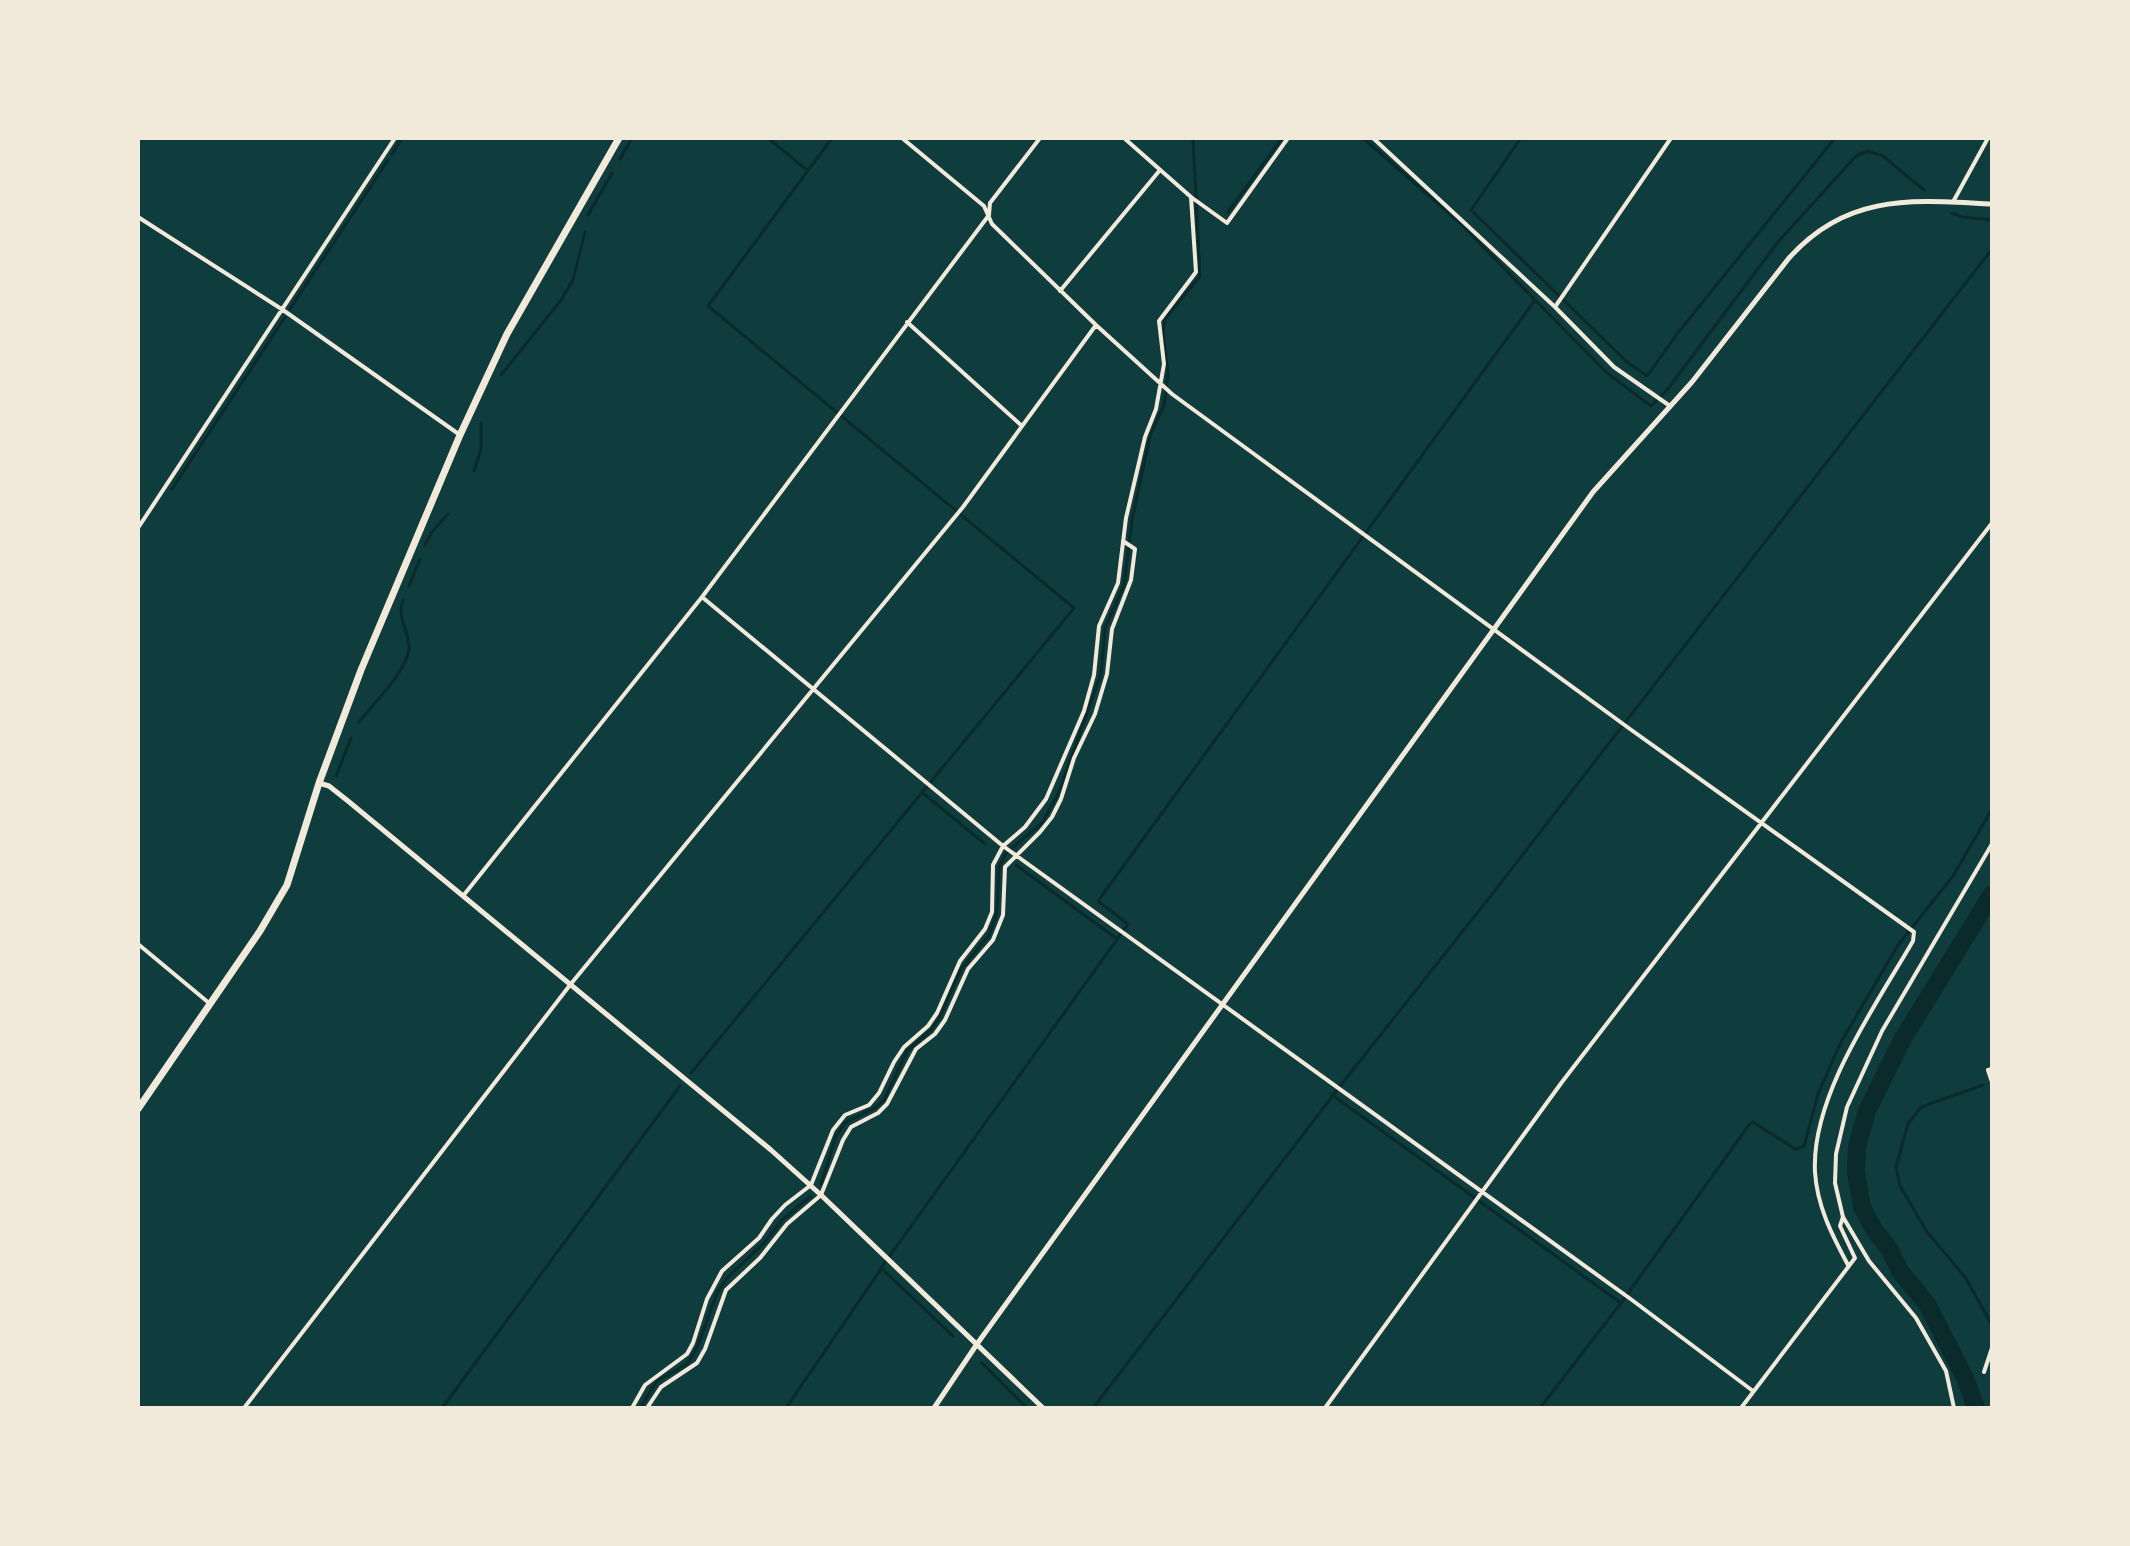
<svg xmlns="http://www.w3.org/2000/svg" width="2130" height="1546" font-family="'Work Sans',sans-serif">
  <rect width="100%" height="100%" fill="#0f3d3e"/>
  <g fill="none" stroke-linecap="round" stroke-linejoin="round">
    <path stroke="#0a2a2b" stroke-width="3" d="M768 138 808 171
      M1363 138 1460 223 1535 300
      M1521 138 1471 210 1627 362 1647 376 1677 334 1835 138
      M392 154 402 138
      M620 159 632 138
      M1228 212 1282 138
      M1952 213 1962 217 1992 220
      M588 215 612 173
      M290 309 388 160
      M501 375 561 300 573 280 585 232
      M474 471 481 449V423
      M172 489 285 317
      M425 545 432 532 448 514
      M409 586 420 559
      M359 722C373 704 407 671 409 649 410 632 396 617 403 600
      M336 776 351 738
      M923 793 985 844
      M1016 865 1117 939
      M691 1073 1074 608 708 306 832 138
      M1983 1085 1921 1107 1908 1124 1896 1167 1900 1186 1927 1232 1965 1277 1992 1325
      M1332 1095 1621 1303
      M821 1184 836 1136 845 1123 876 1107 884 1100 907 1051 931 1030 940 1017 961 969 989 935 997 913 999 867 1006 853 1042 823 1058 794 1101 674 1105 628 1124 585 1132 520 1150 436 1164 405 1168 374 1163 331 1165 319 1200 276 1193 138
      M953 1336 881 1268 1128 924 1098 901 1535 300 1607 373 1651 406 1667 390 1778 242 1856 156 1868 151 1883 156 1924 190
      M982 1363 1027 1408
      M442 1408 680 1086
      M640 1408 657 1381 687 1364 697 1348 717 1293 728 1277 764 1243 782 1220 811 1196
      M786 1408 881 1269
      M1093 1408 1348 1076 1493 893 1992 249
      M1540 1408 1621 1303 1749 1125 1753 1122 1795 1149 1804 1146 1818 1094 1841 1042 1898 945 1953 876 1992 809"/>
    <path stroke="#0a2a2b" stroke-width="18" d="M1976 1408 1965 1378 1927 1304 1900 1271 1890 1250 1875 1231 1862 1207 1856 1172 1857 1146 1867 1111 1902 1040 1992 894"/>
    <path stroke="#f1e9da" stroke-width="4" d="M902 138 984 206 992 224 1096 325 1172 394 1630 729 1914 932 1913 941C1876 1005 1811 1096 1815 1172 1817 1206 1832 1235 1848 1265
      M1124 138 1191 197 1227 223 1288 138
      M1373 138 1555 307 1614 367 1670 406
      M1953 202 1988 138
      M138 217 283 310 460 435
      M1060 291 1160 170
      M1555 307 1671 138
      M907 322 1022 426
      M138 528 395 138
      M702 597 1003 846 1632 1300 1753 1391
      M463 896 702 597 989 215 990 203 1040 138
      M138 944 209 1003
      M1992 1069 1988 1070 1992 1082
      M1984 1372 1992 1348
      M244 1408 570 985 963 507 1096 325
      M632 1408 645 1385 687 1354 693 1343 707 1299 722 1271 759 1238 772 1219 785 1205 811 1185 833 1130 845 1115 869 1105 879 1093 894 1062 904 1047 928 1026 937 1013 960 961 985 929 992 912 993 865 1003 846 1025 827 1046 799 1084 711 1094 675 1099 626 1118 583 1126 518 1145 437 1156 409 1164 364 1159 321 1196 272 1191 197
      M647 1408 661 1387 697 1363 705 1349 726 1290 760 1258 787 1224 821 1195 843 1140 851 1127 878 1113 887 1104 916 1049 935 1034 945 1020 968 969 993 940 1003 915 1005 867 1040 832 1052 817 1061 799 1074 758 1095 714 1107 674 1112 629 1131 580 1135 549 1123 541
      M1325 1408 1562 1082 1992 523
      M1741 1408 1855 1258 1840 1226 1843 1217
      M1954 1408 1946 1371 1916 1318 1869 1261 1843 1217 1835 1183 1836 1154 1847 1107 1882 1031 1992 844"/>
    <path stroke="#f1e9da" stroke-width="5" d="M319 783 329 786 348 801 771 1150 821 1195 1043 1408
      M934 1408 977 1344 1593 492 1692 382 1789 258C1847 193 1912 200 1992 204"/>
    <path stroke="#f1e9da" stroke-width="7" d="M138 1109 260 931 287 885 319 783 361 670 460 435 507 334 619 138"/>
  </g>
  <rect width="2130" height="1546" fill="none" stroke="#f1e9da" stroke-width="280"/>
</svg>
